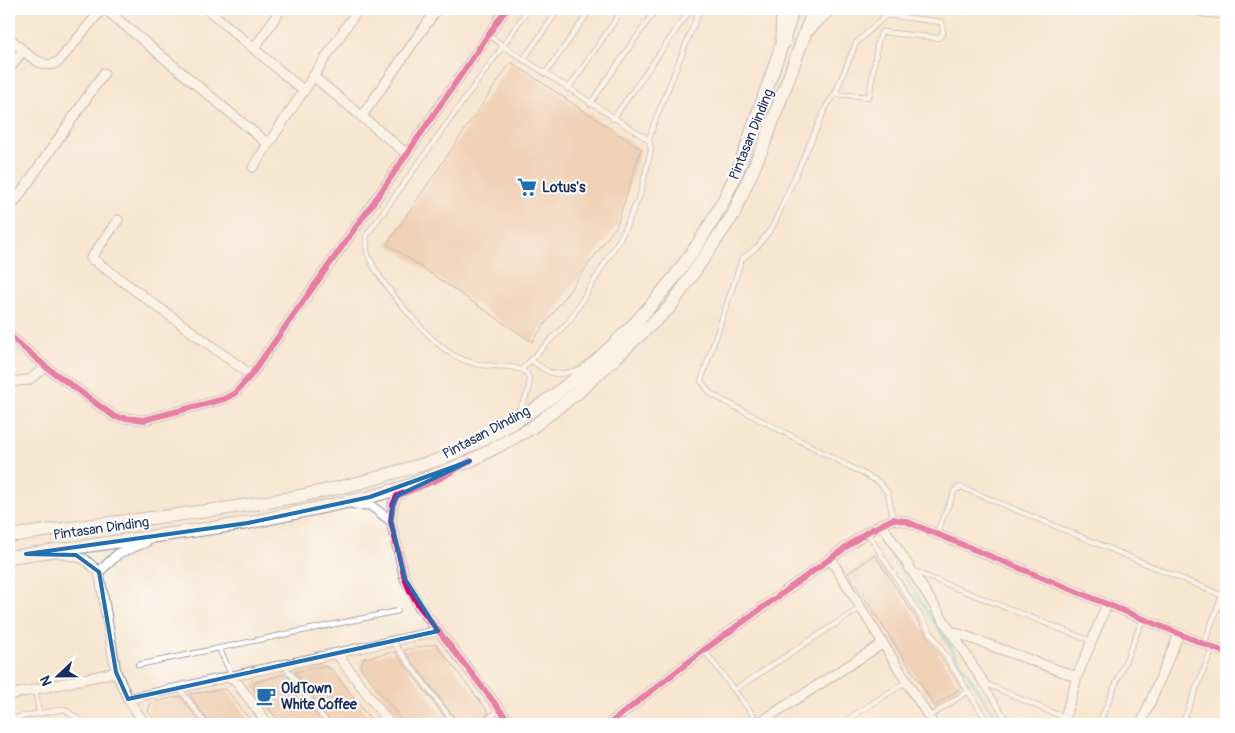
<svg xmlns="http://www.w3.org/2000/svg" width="1235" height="733" font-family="Pangolin,sans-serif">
  <rect width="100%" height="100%" fill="#fff"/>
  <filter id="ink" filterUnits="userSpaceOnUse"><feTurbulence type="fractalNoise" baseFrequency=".02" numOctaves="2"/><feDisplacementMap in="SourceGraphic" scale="10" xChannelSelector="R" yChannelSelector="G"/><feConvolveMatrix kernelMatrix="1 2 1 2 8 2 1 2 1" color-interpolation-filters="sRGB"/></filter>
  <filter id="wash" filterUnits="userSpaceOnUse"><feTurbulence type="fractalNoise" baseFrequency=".0096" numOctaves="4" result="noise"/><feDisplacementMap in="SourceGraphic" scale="20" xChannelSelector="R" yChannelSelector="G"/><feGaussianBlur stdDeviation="1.12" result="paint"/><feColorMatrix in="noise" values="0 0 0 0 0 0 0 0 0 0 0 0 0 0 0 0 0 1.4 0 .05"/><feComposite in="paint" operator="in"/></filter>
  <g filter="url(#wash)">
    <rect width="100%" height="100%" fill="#f7e6d0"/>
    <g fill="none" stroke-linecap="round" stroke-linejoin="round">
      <path stroke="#59c6ce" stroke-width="3" d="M882 541 1000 724"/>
    </g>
    <g id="blocks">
      <path fill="#e7b898" d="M511 62 641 149 617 225 532 342 387 244Z
        M875 555 961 688 935 706 848 573Z
        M436 644 489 713 477 724H459L404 650Z
        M395 652 450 724H405L360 667 364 658Z
        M323 666 332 669 374 724H332L295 672Z
        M286 674 323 724H281L254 689 255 682Z
        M226 689 253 724H210L189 694Z
        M180 696 201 724H159L148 711 151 703Z"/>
    </g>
  </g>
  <g filter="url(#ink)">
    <use href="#blocks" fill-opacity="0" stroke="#898a97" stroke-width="1"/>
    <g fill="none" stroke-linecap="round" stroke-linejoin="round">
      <defs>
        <path id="service" d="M488 34 503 46 528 9
          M523 60 559 9
          M545 74 591 9
          M568 89 623 9
          M835 94 869 97 878 40 882 32 938 38 943 34 942 22 886 15 856 43 835 94 826 107 773 226 758 246 742 259 701 381 711 394 879 482 888 493 893 519
          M590 104 656 9
          M613 119 691 9
          M531 360C551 376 555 376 579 370
          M522 369 570 320 622 235 640 195 651 150 649 140 653 126 700 9
          M515 416C521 405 535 388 527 374 521 364 488 367 476 364 469 362 461 359 455 356 429 342 379 282 368 255 366 250 367 242 366 236L503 46 649 140
          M867 532 989 724
          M936 534 955 490 961 487 1226 597
          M913 571 1091 641
          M392 641 455 724
          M1204 644 1222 595
          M219 648 232 676
          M704 650 759 723
          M138 665 398 611
          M284 665 328 724
          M984 683 1065 718
          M984 685 1009 724
          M179 688 206 724
          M35 689 39 713
          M734 690 860 608
          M929 717 968 691
          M9 719 64 709 85 724
          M481 724 500 710
          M840 724 906 682
          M1099 724 1143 619
          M1182 724 1213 647"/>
        <path id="minor" d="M105 9 268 144
          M207 9 304 91
          M9 37C20 48 44 74 59 61L102 9
          M254 49 281 9
          M9 70 23 50
          M313 76 407 154
          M362 116 437 9
          M253 167 358 9
          M9 210 104 73
          M118 220 91 258 251 375
          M9 335 46 367 115 417 144 420 224 399 235 393 251 375 385 186 506 9
          M9 382 29 380 46 367
          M411 489 397 496 393 505 391 521 405 579 419 606 511 724
          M354 504 370 505 391 521
          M881 523 984 683
          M60 553 84 559 99 572 116 672 128 699 145 724
          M830 558 933 724
          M99 572 119 553 146 542
          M951 631 1077 677
          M337 654 390 724
          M232 676 268 724
          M9 695 116 672
          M128 699 438 631
          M759 723 882 644
          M609 724 704 650 867 532 893 519 905 521 1226 653
          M1063 724 1077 677 1107 604
          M1141 724 1179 634
          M1225 724 1226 722"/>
        <path id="secondary" d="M9 536C137 517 269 511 393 473 409 468 427 464 443 458 563 410 679 298 733 181 742 162 748 141 755 122 768 84 782 47 793 9
          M9 557 248 523 370 497 407 486 470 461 530 429 577 393 670 307 733 215 765 142 814 9"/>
        <path id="primary" d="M1203 9 1226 11
          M808 28 827 9
          M783 42 784 9"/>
      </defs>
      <use href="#service" stroke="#898a97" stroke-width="6"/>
      <use href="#minor" stroke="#898a97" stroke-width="11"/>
      <use href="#secondary" stroke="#898a97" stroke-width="14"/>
      <use href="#primary" stroke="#898a97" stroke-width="17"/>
      <use href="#service" stroke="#fff" stroke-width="4.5"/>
      <use href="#minor" stroke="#fff" stroke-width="9"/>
      <use href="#secondary" stroke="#fff" stroke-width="12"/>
      <use href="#primary" stroke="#fff" stroke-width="15"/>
      <defs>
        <path id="cycleway" d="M9 335 46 367 115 417 144 420 224 399 235 393 251 375 385 186 506 9
          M470 461 441 478 397 496 393 505 391 521 405 579 410 591 419 606 511 724
          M609 724 704 650 867 532 893 519 905 521 1226 653"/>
      </defs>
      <use href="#cycleway" stroke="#fff" stroke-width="9"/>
      <use href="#cycleway" stroke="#d6006c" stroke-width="6"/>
    </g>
  </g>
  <path d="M0 0H1235V733H0ZM470 461 397 496 393 505 391 521 405 579 438 631 128 699 116 672 99 572 76 555 26 554 248 523 370 497Z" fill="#f7e6d0" fill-opacity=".55" fill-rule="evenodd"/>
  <path fill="none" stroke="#1f6fb2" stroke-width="4" stroke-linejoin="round" d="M470 461 397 496 393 505 391 521 405 579 438 631 128 699 116 672 99 572 76 555 26 554 248 523 370 497Z"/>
  <defs>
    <symbol id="supermarket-bare" viewBox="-9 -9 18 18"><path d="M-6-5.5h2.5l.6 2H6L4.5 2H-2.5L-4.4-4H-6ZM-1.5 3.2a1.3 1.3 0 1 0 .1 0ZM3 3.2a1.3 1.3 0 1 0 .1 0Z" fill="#1f6fb2" stroke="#fff" stroke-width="2.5" paint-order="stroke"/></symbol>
    <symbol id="cafe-bare" viewBox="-9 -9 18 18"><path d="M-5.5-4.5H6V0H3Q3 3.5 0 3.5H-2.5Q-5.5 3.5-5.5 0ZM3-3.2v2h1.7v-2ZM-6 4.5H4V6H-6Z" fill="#1f6fb2" stroke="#fff" stroke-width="2.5" paint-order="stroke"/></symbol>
  </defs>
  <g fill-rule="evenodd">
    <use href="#supermarket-bare" x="513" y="173" width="28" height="28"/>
    <use href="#cafe-bare" x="252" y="682" width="28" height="28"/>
  </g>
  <g text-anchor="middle" stroke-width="4" stroke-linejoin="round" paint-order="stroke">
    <g font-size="14" fill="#1b2f5e" stroke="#fff">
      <text transform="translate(751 134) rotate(-68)" y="5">Pintasan Dinding</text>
      <text transform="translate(486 432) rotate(-28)" y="5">Pintasan Dinding</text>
      <text transform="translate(101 528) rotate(-8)" y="5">Pintasan Dinding</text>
    </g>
    <g font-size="14" font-weight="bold" fill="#1b2f5e" stroke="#fff" text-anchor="start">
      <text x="542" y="192">Lotus's</text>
      <text x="281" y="693">OldTown<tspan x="281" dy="16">White Coffee</tspan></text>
    </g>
  </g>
  <rect width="1235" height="733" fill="none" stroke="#fff" stroke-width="30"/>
  <g transform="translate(58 676) rotate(248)" stroke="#ffffff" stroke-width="4" paint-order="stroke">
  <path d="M0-4L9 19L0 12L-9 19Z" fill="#1b2f5e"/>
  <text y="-8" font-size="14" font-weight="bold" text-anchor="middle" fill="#1b2f5e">N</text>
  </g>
</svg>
